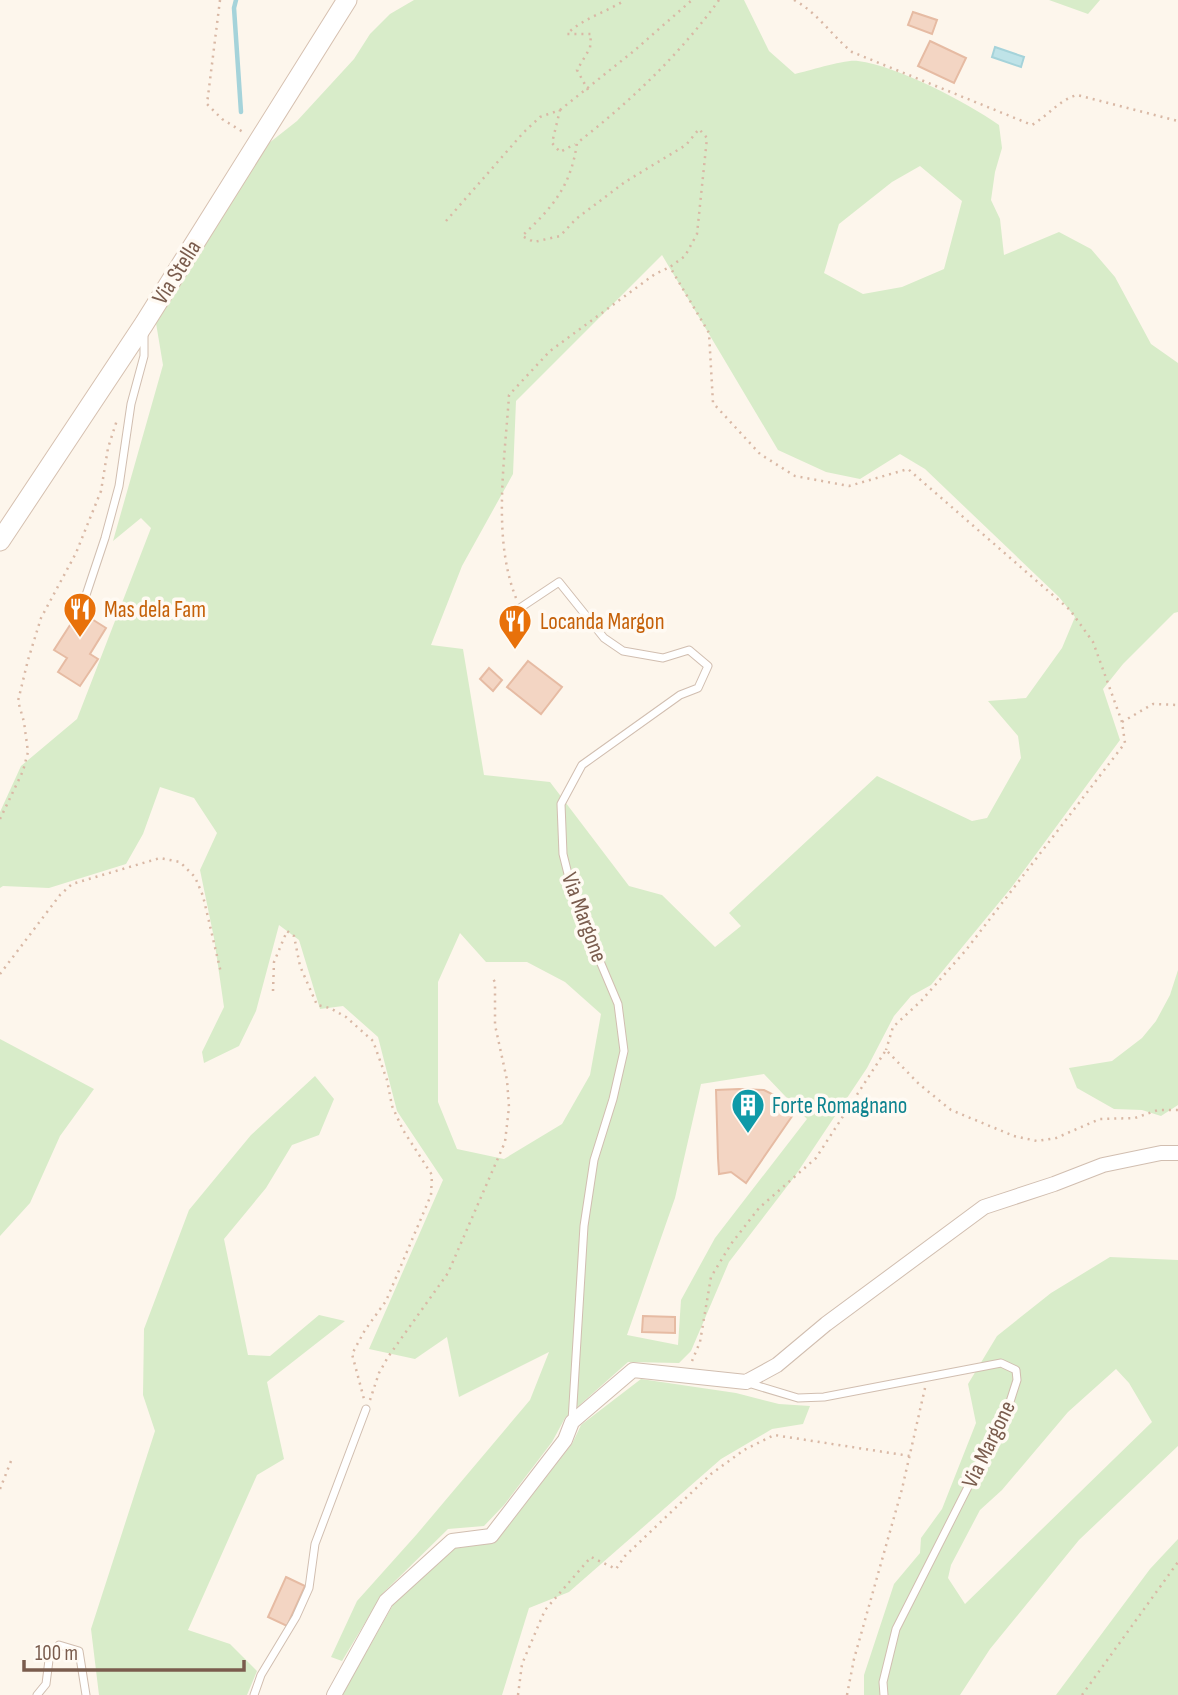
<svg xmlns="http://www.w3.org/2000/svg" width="1178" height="1695" font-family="'Sofia Sans Condensed',sans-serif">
  <rect width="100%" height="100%" fill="#fdf6ec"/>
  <path fill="#d8ecc9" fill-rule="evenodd" d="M414 0H744L769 51 795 74C809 71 845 59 858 61 898 66 966 102 999 125L1002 148 995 172 991 200 1000 219 1004 255 1059 232 1091 249 1115 277 1151 344 1178 363V612L1174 613 1123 664 1103 689 1120 740 1011 888 931 985 911 996 894 1016 867 1068 795 1176 729 1262 691 1351 679 1363 628 1362 565 1418 552 1442 504 1505 484 1526 448 1529 383 1593 342 1661 331 1657 357 1601 417 1534 530 1400 549 1352 459 1397 447 1337 415 1359 369 1349 443 1180 397 1111 378 1037 343 1006 320 1009 299 940 279 925 256 1011 239 1046 204 1063 202 1052 224 1007 214 938 200 870 217 833 194 798 160 787 143 834 126 864 49 888 3 886 0 888V812L21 766 77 719 151 528 141 518 113 541 163 365 155 317 264 147 297 121 354 59 370 34 390 14ZM920 166 962 201 944 269 902 287 863 294 824 273 839 224 892 182ZM662 255 778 450 826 472 860 479 900 454 925 469 1059 597 1075 617 1062 648 1026 698 988 701 1018 736 1021 758 987 818 972 821 877 776 729 913 741 926 715 947 662 895 629 886 550 782 484 775 463 649 431 645 462 566 513 474 516 401ZM460 933 486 962H527L565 982 601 1014 590 1075 562 1124 504 1159 457 1149 438 1102V982ZM764 1074 807 1119 715 1238 681 1300 678 1345 627 1335 675 1198 701 1084Z
    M1049 0H1100L1088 14Z
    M1178 970V1105L1161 1116 1142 1110 1114 1109 1077 1088 1069 1068 1112 1061 1142 1038 1156 1021 1170 995Z
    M0 1039 94 1089 60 1136 30 1203 0 1236Z
    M315 1076 334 1099 319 1135 292 1145 266 1188 224 1239 248 1355 270 1356 319 1315 345 1321 267 1382 284 1459 257 1475 188 1630 230 1644 257 1671 247 1695H99L91 1629 155 1431 143 1395 144 1329 189 1210 251 1135Z
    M1110 1257 1178 1260V1446L1079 1540 990 1649 960 1695H864V1675L894 1584 920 1553 921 1538 942 1509 976 1423 968 1384 997 1336 1051 1293ZM1116 1369 1129 1383 1152 1422 965 1604 948 1578 951 1565 980 1510 1002 1490 1068 1412Z
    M641 1379 736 1393 779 1404 810 1406 803 1424 772 1429 721 1459 569 1592 529 1608 502 1695H342L394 1603 455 1548 495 1543 572 1444 581 1425Z
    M1178 1539V1695H1056L1150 1569Z"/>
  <path fill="#bfe3e8" stroke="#a5d3da" stroke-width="2" d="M995 47 1024 57 1021 67 992 57Z"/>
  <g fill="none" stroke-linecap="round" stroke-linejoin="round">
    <path stroke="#a5d3da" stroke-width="4.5" d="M236 0 234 8 241 112"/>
  </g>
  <path fill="#f3d5c3" stroke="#e6bba3" stroke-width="2" d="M913 12 937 20 932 34 908 25Z
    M930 41 966 58 954 83 918 66Z
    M79 611 106 628 90 654 98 659 80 686 58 672 67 658 54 650Z
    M528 661 562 687 541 714 507 687Z
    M489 668 502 680 493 691 480 679Z
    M739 1089 764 1090 778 1097 795 1112 746 1183 731 1172 719 1174 718 1158 716 1090Z
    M643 1316 675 1317V1333L642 1332Z
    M286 1577 305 1586 287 1626 268 1617Z"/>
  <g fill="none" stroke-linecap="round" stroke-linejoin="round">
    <defs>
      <path id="service" d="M82 607 105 538 119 486 131 404 144 356V332
        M520 608 559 582 604 638 623 651 663 658 689 650 708 666 698 688 680 695 582 765 561 804 563 854 575 902 618 1004 624 1051 613 1099 594 1160 584 1226 572 1421
        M748 1383 798 1398 824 1397 1001 1363 1016 1370 1017 1380 1008 1408 896 1629 883 1682 884 1695
        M37 1695 46 1684 49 1660 59 1645 79 1651 86 1695
        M254 1695 261 1675 296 1617 309 1588 315 1544 366 1409"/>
      <path id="minor" d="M334 1695 386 1601 452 1541 491 1536 565 1440 572 1422 633 1370 746 1382 777 1365 826 1324 984 1207 1054 1184 1103 1165 1161 1153H1178"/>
      <path id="secondary" d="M0 541 144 324 347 0"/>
    </defs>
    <use href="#service" stroke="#d1beb0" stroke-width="9"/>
    <use href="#minor" stroke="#d1beb0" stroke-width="16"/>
    <use href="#secondary" stroke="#d6c0b0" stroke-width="21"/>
    <path stroke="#d9b8a5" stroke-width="2.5" stroke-dasharray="2 5" stroke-linecap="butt" d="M220 0 207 104 222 119 243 132
      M719 0C680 54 630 102 577 143 571 186 553 207 522 236L534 242 560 236 576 219 625 182 686 145 699 129 707 138 697 234 685 256 670 267 709 333 713 403 760 454 795 476 849 486 908 469 1070 610 1093 642 1122 722 1125 743 966 950 921 1001 893 1027 886 1050
      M794 0C818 13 831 35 852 52L1032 125C1049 115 1059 100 1077 95L1178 121
      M588 90 577 70 590 48 591 34H567C583 18 607 12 625 0
      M560 110 635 50 692 0
      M446 221 523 133 540 117 560 110 552 143 560 152 575 144
      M516 598C492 538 505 459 509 395L550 351 655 274 670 267
      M1122 722 1153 704 1178 705
      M0 819 23 771 28 752 24 722 18 701 28 660 41 618 76 553 101 491 108 448 117 420
      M0 974 60 895 72 884 160 858 180 862 195 877 203 896 221 973
      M273 991 274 962 287 931 294 936 300 966 317 1005 330 1008 346 1017 373 1041 387 1080 392 1106 403 1130 432 1175 431 1195 386 1301 365 1330 352 1354 364 1399
      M692 1361 700 1342 711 1277 731 1244 759 1208 816 1158 886 1050 919 1084 951 1110 1014 1136 1037 1141 1056 1138 1100 1119 1135 1118 1158 1110H1178
      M370 1400 379 1373 388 1357 448 1273 505 1142 509 1107 507 1080 495 1025V982L491 976
      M0 1489 11 1461
      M518 1695 522 1664 545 1610 591 1557 616 1569 625 1556 711 1474 744 1450 774 1435 910 1456
      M847 1695 854 1659 902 1489 925 1388
      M1082 1695 1178 1562"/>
    <use href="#service" stroke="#fff" stroke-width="7"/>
    <use href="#minor" stroke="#fff" stroke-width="14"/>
    <use href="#secondary" stroke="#fff" stroke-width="19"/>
  </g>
  <defs>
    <symbol id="restaurant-pin" viewBox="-11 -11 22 30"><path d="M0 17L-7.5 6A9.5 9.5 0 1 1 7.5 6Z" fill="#e8710a" stroke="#fffaf3"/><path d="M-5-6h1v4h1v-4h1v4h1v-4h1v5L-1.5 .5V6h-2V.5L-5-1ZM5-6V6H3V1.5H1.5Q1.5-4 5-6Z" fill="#fff"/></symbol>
    <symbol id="building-pin" viewBox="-11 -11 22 30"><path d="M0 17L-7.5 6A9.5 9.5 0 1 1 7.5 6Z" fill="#0f9aa8" stroke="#fffaf3"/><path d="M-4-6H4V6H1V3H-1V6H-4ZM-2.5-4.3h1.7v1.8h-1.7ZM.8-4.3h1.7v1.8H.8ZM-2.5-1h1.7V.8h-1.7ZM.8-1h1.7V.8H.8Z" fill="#fff"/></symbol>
  </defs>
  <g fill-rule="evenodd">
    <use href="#restaurant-pin" x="61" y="590" width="38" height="52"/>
    <use href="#restaurant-pin" x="496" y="602" width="38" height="52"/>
    <use href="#building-pin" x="729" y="1086" width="38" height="52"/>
  </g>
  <g text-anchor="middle" stroke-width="7" stroke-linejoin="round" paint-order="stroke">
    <g font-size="23" fill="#7a5c4d" stroke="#fffaf3">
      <text transform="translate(176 272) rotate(-58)" y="8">Via Stella</text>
      <text transform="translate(585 917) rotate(70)" y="8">Via Margone</text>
      <text transform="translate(988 1444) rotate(-64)" y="8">Via Margone</text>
    </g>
    <g font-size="23" fill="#c56008" stroke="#fffaf3" text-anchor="start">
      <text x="104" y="617">Mas dela Fam</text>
      <text x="540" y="629">Locanda Margon</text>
    </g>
    <g font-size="23" fill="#0d838f" stroke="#fffaf3" text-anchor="start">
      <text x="772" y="1113">Forte Romagnano</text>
    </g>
  </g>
  <path d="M24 1660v10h220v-10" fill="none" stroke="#7a5c4d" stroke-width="3.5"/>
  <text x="35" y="1660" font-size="21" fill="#7a5c4d" stroke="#fffaf3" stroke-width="5" paint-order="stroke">100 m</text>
</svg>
